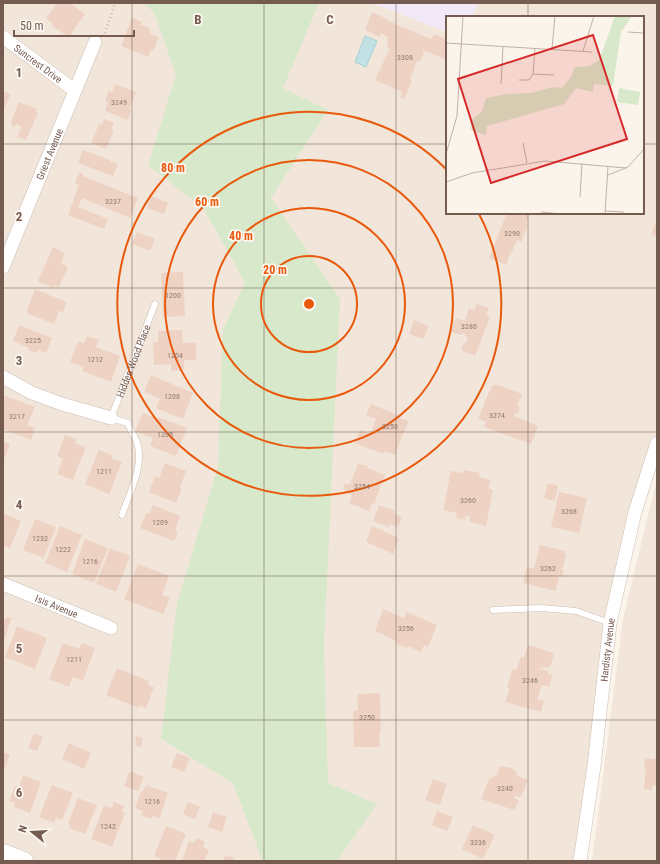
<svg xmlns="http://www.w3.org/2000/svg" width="660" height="864" font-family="'Roboto Condensed',sans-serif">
  <rect width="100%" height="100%" fill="#fbf4eb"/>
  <path fill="#f2e6da" d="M3 3H372L447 32V213H643V17H473L478 3H657V447L610 623 580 861H3Z
    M657 478V861H592L623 619Z"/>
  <path fill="#f1e8f8" d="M372 3H478L473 17H447V32Z"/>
  <path fill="#d8e8ca" d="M143 3H319L283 88 328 110 271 198 340 299 324 645 328 783 377 804 337 861 262 860 233 783 161 739 177 604 218 466 223 330 245 282 203 208 148 165 176 75 154 12Z"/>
  <path fill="#c1e1e4" stroke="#a8d1d5" d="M365 36 377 41 366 67 355 62Z"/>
  <path fill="#eed3c5" d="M57 3H70L85 14 69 37 52 26 53 24 46 18Z
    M372 12 387 19 386 20 431 39 434 34 447 39V60L423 50 422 52 424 53 420 62 417 61 410 79 412 80 404 100 400 98 402 92 375 80 390 48H388L387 40 388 37 381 33 380 37 365 30Z
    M132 18 142 22 140 25 150 28V34L159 37 153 51 151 50 148 57 121 46Z
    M115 84 136 92 129 110H131L128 120 105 111 108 102 105 101 107 95 109 91 112 92Z
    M3 91 11 94 3 111Z
    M19 102 37 109 36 112 38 113 26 140 17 137 22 127 16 124 15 127 11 125 12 123 11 122Z
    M104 119 114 123 112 129 114 130 106 149 91 143 99 124 102 125Z
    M83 150 110 160V161L118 164 113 176 78 163Z
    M79 172 83 174V176L138 198 130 218 82 198 78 207 108 219 104 229 68 215 79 185 75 183Z
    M151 196 168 203 164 214 147 208Z
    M507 213H530L526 225H528L521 242 517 240 512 252H511L506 265 489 258Z
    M657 220V237L651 234Z
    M137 232 155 239 150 251 132 244Z
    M53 247 65 253 61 263 68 267 59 287 54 285 53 288 38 281Z
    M183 272 185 316 163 317 161 273Z
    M35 289 67 302 63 312 59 311 54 324 26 313Z
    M477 304 489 308 486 315 490 317 475 356 461 350 464 343H466L468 338 465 336 466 334 463 333 461 335 449 331 453 320 456 321 457 318 465 321 469 308 474 310Z
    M414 320 429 326 423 339 409 334Z
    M19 325 52 338 46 353 38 350 37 353 28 350 29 348 13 341Z
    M182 330 183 343 196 342V360H184V370L171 371V364L154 365 153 342H158V331Z
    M87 336 99 340 96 347 120 356 111 382 82 371 84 367 70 362 78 341 84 343Z
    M151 375 193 393 183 419 156 408 160 399 144 392Z
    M495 384 522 394 517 406 520 407 518 414 515 413 514 416 538 426 531 444 484 427 486 422 478 419 492 385 494 386Z
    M3 395 35 407 27 425 35 428 31 440 3 429Z
    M371 404 398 415 397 417 409 421 398 445H399L395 455 384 451 383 454 355 443 360 430 370 434 376 419 366 415Z
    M143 413 158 419V417L187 428 176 456 150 446 153 438 135 431Z
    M65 435 77 440 75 443 86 447 73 480 57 474 63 459 57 456Z
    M3 441 10 444 3 462Z
    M99 450 113 456 112 459 122 462 109 494 85 484Z
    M165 463 186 471 180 488 182 489 176 503 149 492 155 476 159 478Z
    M358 464 368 466 367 468 385 475 374 504 372 503 369 511 349 503 352 495 346 493 347 492 343 488 344 484H350Z
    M464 470 480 473 479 477 491 480 488 488 493 490 486 526 469 522 470 516H466L465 520 456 518 457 513 443 510 451 471 463 473Z
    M548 483 558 486 555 501 544 498Z
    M559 492 587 498 579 533 551 527Z
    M153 505 180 516 175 531 178 532 174 541 140 528 146 514V513L149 514Z
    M379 505 395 511 394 514 402 517 398 527 390 524 389 527 373 521Z
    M3 513 21 521 10 548 3 545Z
    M35 519 56 527 44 558 23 550Z
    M60 526 82 535 67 572 45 563Z
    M372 526 399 538 393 554 366 542Z
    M85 539 108 548 94 583 72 574Z
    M540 545 565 551 564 554H566L563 568H561V570H564L562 577 559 576 556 591 523 583 527 567 534 569Z
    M110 548 130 556 116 592 96 584Z
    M138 564 169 576 162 595 170 598 163 614 124 599Z
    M383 609 404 618 407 612 437 625 428 647 424 645 421 652 408 646 407 648 395 643 396 641 375 631Z
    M7 617 12 618 3 642V619L5 620Z
    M17 626 47 638 35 669 5 657Z
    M63 643 79 649 82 643 95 648 83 681 73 677 69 687 49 679Z
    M528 645 554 653 551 666 550 665 549 668 541 667 540 669 548 671V674H553L549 687 542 685 537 699 544 701 541 712 505 702 510 689 507 688 512 669 516 670 521 657 524 658Z
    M117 668 149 681 148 685 154 687 146 708 140 705 139 708 106 695Z
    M380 693 381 732H379L380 747H354L353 711 358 710 357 694Z
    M34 733 43 737 37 751 28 748Z
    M136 736 143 738 141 747 135 746Z
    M69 743 91 753 84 769 62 759Z
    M3 752 10 755 3 773Z
    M177 753 190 758 184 772 171 767Z
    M656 753 657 786 653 785 652 790 644 789 646 769 644 768 645 758 655 759Z
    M500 766 512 768 513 770 517 772 516 775 528 780 521 797 514 796V798L519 800 514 810 481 799 489 779 497 775Z
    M130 771 144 777 138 791 124 786Z
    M23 775 41 782 30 813 14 807 15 803 9 801 15 786 19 787Z
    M433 779 447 784 440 805 425 800Z
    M52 785 73 793 62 820 56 818 54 823 39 817Z
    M146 785 168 793 160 818 153 816 152 819 141 816 143 811 135 808 141 791 143 792Z
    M78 798 97 805 85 834 69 828 70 824 68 823Z
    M114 802 124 806 122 812 125 813 112 847 91 839 104 805 112 808Z
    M188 802 200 807 195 819 183 814Z
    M437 811 453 817 447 831 432 825Z
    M213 812 227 817 222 832 208 827Z
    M473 825 495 835 483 859 462 849Z
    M166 826 186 834 175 861H159L160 859 154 856Z
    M197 838 205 842 203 847 209 850 204 861H182L189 841 194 843Z
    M225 855 234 858 233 861H223Z"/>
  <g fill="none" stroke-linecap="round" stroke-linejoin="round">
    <defs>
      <g id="lane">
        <path id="s1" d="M122 515C129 494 143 469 138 446 137 439 130 431 128 423L111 418 155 304"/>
        <path d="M493 610 541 608 576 611 610 623"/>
      </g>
      <g id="street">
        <path id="s2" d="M3 37 74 90"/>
        <path id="s3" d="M3 267 95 42"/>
        <path d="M3 377 32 393 62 404 111 418"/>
        <path id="s4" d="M3 584 111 628"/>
        <path id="s5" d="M580 861 594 766 610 623 635 512 657 443"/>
      </g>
      <path id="secondary" d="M3 853 24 861"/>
    </defs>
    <use href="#lane" stroke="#cdbcb2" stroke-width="7"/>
    <use href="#street" stroke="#cdbcb2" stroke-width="14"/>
    <use href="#secondary" stroke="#d2beb2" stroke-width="19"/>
    <path stroke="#d4b6a8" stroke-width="2.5" stroke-dasharray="1 3" stroke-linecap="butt" d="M105 33 115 3"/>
    <use href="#lane" stroke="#fff" stroke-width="6"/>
    <use href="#street" stroke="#fff" stroke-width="13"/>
    <use href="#secondary" stroke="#fff" stroke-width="18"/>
  </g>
  <path fill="none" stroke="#755b50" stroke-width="1" stroke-opacity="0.55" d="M132 3V861M264 3V861M396 3V861M528 3V17M3 144H447M643 144H657M528 213V861M3 288H657M3 432H657M3 576H657M3 720H657"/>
  <g fill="none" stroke="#e8590c" stroke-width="2">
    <circle cx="309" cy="304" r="48"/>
    <circle cx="309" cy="304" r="96"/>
    <circle cx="309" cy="304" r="144"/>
    <path d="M479 214A192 192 0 1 1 446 169"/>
  </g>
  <g text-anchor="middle" stroke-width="3.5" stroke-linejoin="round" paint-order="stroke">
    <g font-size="8" fill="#93796d">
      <text x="405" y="60">3308</text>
      <text x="119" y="105">3249</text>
      <text x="113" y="204">3237</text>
      <text x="512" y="236">3290</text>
      <text x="173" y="298">1200</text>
      <text x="469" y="329">3280</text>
      <text x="33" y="343">3225</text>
      <text x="175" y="358">1204</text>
      <text x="95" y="362">1212</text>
      <text x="172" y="399">1208</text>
      <text x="497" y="418">3274</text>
      <text x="17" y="419">3217</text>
      <text x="390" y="429">3258</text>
      <text x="165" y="437">1205</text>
      <text x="104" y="474">1211</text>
      <text x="362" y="489">3254</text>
      <text x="468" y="503">3260</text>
      <text x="569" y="514">3268</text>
      <text x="160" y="525">1209</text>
      <text x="40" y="541">1232</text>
      <text x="63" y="552">1222</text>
      <text x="90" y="564">1216</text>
      <text x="548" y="571">3262</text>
      <text x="406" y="631">3256</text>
      <text x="74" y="662">1211</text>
      <text x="530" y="683">3246</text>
      <text x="367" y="720">3250</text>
      <text x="505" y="791">3240</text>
      <text x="152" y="804">1216</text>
      <text x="108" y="829">1242</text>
      <text x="478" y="845">3236</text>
    </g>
    <g font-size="10" fill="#755b50" stroke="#fef8f2">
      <text dy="4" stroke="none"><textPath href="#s2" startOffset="44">Suncrest Drive</textPath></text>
      <text dy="4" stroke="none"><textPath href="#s3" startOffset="122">Griest Avenue</textPath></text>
      <text dy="4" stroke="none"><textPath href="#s1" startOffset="176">Hidden Wood Place</textPath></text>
      <text dy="4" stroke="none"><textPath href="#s4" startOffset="58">Isis Avenue</textPath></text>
      <text dy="4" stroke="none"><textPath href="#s5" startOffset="213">Hardisty Avenue</textPath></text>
    </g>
  </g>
  <g transform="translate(446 16)">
    <rect width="198" height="198" fill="#fbf4eb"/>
    <path d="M169 0H186L175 16 167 70 148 68 147 76 130 72 118 88 41 110 40 119 24 114 26 104 36 95 40 82 61 78 85 77 107 71 116 72 125 61 129 51 144 50 153 44ZM173 72 194 76 192 89 171 86Z" fill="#d8e8ca"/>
    <path fill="none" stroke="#c1b2a8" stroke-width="1" d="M182 16 198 17M0 27 146 36M106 33 109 0M137 35 148 0M87 58 89 32M73 64H83L87 58 108 59M55 68 57 31M77 127 81 147M0 138 11 100 17 0M162 159 182 151 198 133M0 166 26 157 99 145 180 152M134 181 136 147M159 195 178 196M95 196 114 198M159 198 162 150"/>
    <path fill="#d62828" fill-opacity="0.15" stroke="#d62828" stroke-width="2" d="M147 19 181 123 45 167 12 63Z"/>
    <rect width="198" height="198" fill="none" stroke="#755b50" stroke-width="2"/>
  </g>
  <g font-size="13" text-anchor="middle" font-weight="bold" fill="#755b50" stroke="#fef8f2" stroke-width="3.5" stroke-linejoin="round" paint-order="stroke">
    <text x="198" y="24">B</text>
    <text x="330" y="24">C</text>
    <text x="19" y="77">1</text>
    <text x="19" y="221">2</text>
    <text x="19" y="365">3</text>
    <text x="19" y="509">4</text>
    <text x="19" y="653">5</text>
    <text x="19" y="797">6</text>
  </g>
  <circle cx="309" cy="304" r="6" fill="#e8590c" stroke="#fef8f2" stroke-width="2"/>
  <g font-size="12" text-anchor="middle" font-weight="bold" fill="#e8590c" stroke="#fef8f2" stroke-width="3.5" stroke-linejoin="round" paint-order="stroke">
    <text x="173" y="172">80 m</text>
    <text x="207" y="206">60 m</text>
    <text x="241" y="240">40 m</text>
    <text x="275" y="274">20 m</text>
  </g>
  <rect width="660" height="864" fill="none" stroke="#755b50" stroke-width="8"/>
  <g transform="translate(32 832) rotate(288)" stroke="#fef8f2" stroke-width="3" paint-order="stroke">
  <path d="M0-3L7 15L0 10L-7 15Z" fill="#755b50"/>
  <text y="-6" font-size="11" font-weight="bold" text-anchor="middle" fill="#755b50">N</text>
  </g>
  <path d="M14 30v6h120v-6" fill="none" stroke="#755b50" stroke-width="2"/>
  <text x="20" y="30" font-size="12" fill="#755b50" stroke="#fef8f2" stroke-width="3" paint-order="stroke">50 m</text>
</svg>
